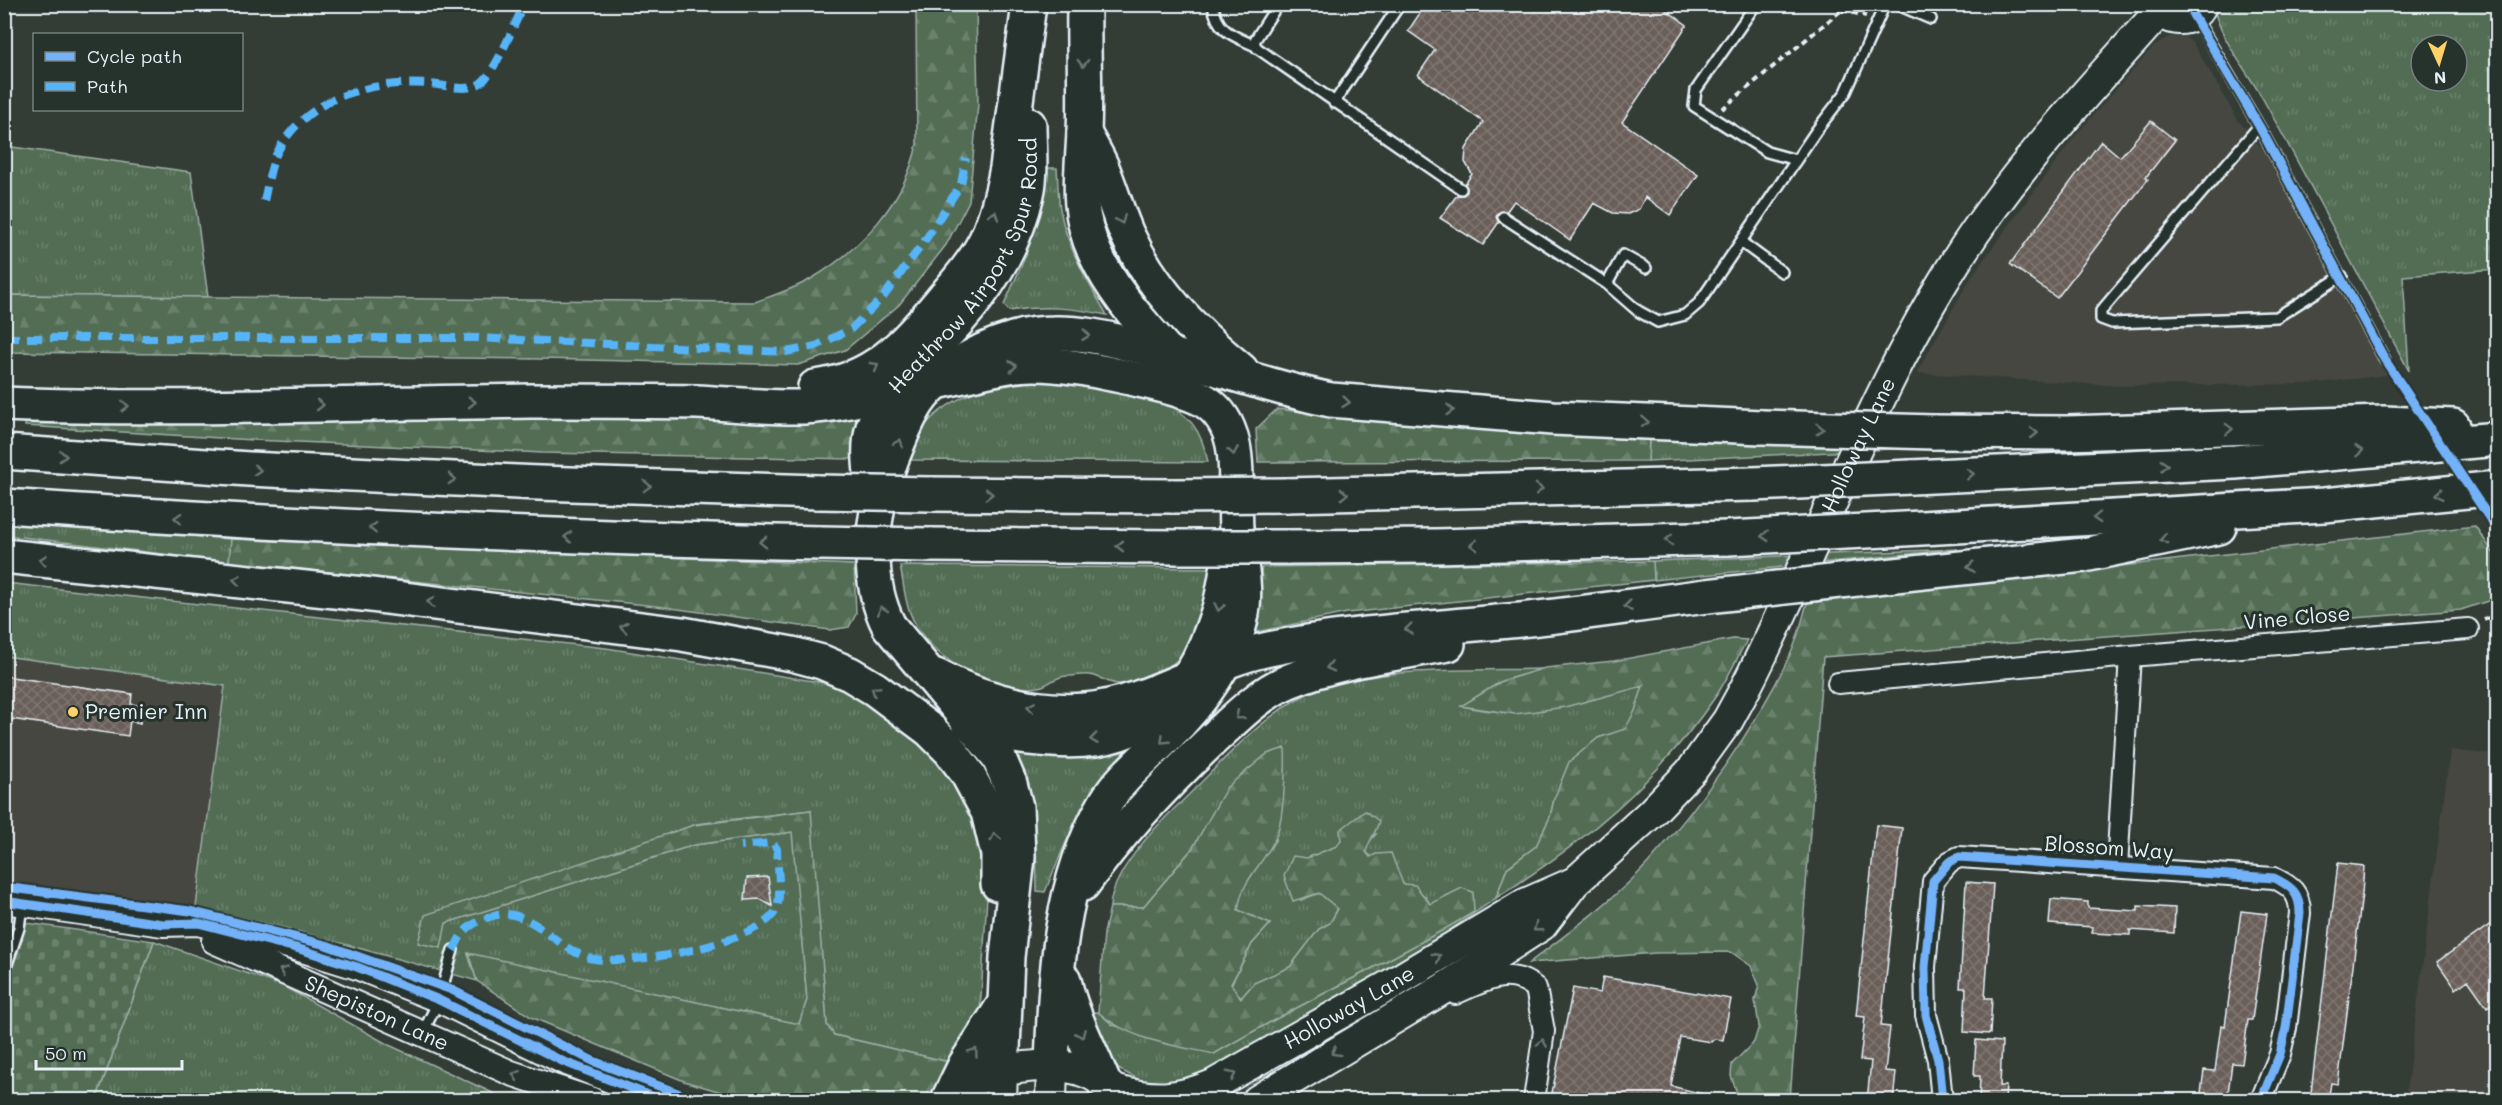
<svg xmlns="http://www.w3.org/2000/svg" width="2502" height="1105" font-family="Mali,sans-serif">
  <defs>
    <pattern id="grass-tufts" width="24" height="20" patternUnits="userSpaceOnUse" patternTransform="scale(1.5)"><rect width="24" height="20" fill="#526d54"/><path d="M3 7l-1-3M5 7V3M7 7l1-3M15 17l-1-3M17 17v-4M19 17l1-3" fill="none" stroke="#6b826d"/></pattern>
    <pattern id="forest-firs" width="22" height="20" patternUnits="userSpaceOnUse" patternTransform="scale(1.5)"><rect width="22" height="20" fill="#526d54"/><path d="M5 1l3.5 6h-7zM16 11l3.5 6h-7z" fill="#6b826d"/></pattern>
    <pattern id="cemetery-stones" width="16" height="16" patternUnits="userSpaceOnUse" patternTransform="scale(1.5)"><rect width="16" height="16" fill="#526d54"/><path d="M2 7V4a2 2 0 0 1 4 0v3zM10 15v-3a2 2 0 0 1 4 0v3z" fill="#6b826d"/></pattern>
    <pattern id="building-cross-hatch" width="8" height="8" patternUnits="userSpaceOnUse" patternTransform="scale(1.5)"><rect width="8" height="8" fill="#6a5e59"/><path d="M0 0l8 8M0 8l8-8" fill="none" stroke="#7f7672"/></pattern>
  </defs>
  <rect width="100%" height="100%" fill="#343c36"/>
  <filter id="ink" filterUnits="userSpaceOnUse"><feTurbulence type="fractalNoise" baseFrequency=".0167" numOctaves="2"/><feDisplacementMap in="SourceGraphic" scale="12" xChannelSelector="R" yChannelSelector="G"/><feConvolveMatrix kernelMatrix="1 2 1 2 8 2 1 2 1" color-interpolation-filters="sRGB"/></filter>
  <g filter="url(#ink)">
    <path fill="#444640" d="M2177 36H2184L2193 43 2238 120 2278 167 2388 375 2310 384 2121 386 1916 373 1973 274 2074 137 2152 48 2168 37Z
      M5 657 225 686 196 907 5 881Z
      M2450 750 2497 755V1100H2405Z"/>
    <path fill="url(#grass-tufts)" stroke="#9dafa6" stroke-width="1.5" fill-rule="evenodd" d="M2213 5H2497V269L2403 276 2409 371C2361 281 2314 190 2264 101 2247 70 2220 40 2213 5ZM2421 45H2457V81H2421Z
      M5 146 191 172 208 297 5 295Z
      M1046 168H1057C1058 181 1058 196 1060 209 1067 248 1088 282 1107 315 1073 308 1043 305 1009 311L1004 305 1026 255 1039 210Z
      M1032 375 1158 399C1189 414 1201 428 1208 462L904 460C928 401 976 389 1032 375Z
      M1649 437 1932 447 1648 461Z
      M4 522 231 539 229 562 5 535Z
      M1958 549 1654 580 1653 561Z
      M900 566 1211 568C1202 628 1190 677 1120 684 1110 685 1100 676 1090 675 1082 674 1074 676 1067 676 1052 677 1049 686 1038 687 1024 690 1007 685 993 682 956 671 920 645 908 607 904 594 903 580 900 566Z
      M5 583 606 648 844 686 868 699 958 779 984 845 987 896 980 1013 949 1062 834 1035 827 1025 810 810 696 824 446 923 694 845 793 832 807 1000 799 1024 468 954 477 981 297 931 196 907 225 686 5 656Z
      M1542 669 1502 681 1462 706C1528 722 1580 703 1644 685L1635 711 1625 730 1598 738 1554 799 1550 817 1536 846 1507 868 1496 898 1407 960 1208 1074 1184 1083H1146L1110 1065 1086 1013 1098 1012 1113 1025 1214 1054C1299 1003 1389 963 1473 912L1448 895 1430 904 1425 896 1403 884 1366 852 1368 843 1376 834 1341 840 1337 846 1307 858 1301 900 1319 893 1338 908 1330 923 1319 929 1290 967 1254 983 1241 998 1231 985 1252 944 1270 924 1238 910 1241 891 1276 839 1204 828 1192 849 1143 907H1110C1111 874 1154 828 1177 806 1215 770 1253 724 1299 698 1360 665 1472 671 1542 669Z
      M1004 749 1096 754 1126 750C1123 766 1109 775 1099 787 1074 819 1060 855 1045 892L1037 891 1036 842 1031 809Z
      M154 941 283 986 389 1045 508 1100H96Z"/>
    <path fill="url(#forest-firs)" stroke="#9dafa6" stroke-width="1.5" d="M916 5H976L978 104 969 201 946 245 899 305 845 350 798 365 541 359 5 352V295L755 302C774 295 794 289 811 279 860 250 905 202 917 144Z
      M1277 409 1360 419 1649 437 1648 461 1258 462 1256 429Z
      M28 410 455 420 862 412 853 438 852 459 543 453 253 440 25 426Z
      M2475 526 2497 558V598L2461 610 1823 657 1790 1100H1745L1737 1093 1731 1076 1732 1064 1754 1042 1759 1026 1755 1000 1759 985 1751 966 1731 952 1656 953 1529 963C1569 932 1613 901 1648 863 1701 804 1756 727 1790 655 1798 639 1802 620 1807 603L1961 584Z
      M231 539 854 565 856 614 849 627 830 630 656 606 229 562Z
      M1653 561 1654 580 1347 613 1251 633 1262 567Z
      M1733 639 1747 640C1737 658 1728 678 1716 696 1656 783 1585 842 1496 898L1507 868 1536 846 1550 817 1554 799 1569 762 1598 738 1625 729 1635 711 1643 686 1565 707 1515 714 1461 706 1502 681 1545 668 1614 661Z
      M1285 748C1286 769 1284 823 1274 841 1261 867 1242 879 1238 910L1270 924 1252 944 1231 984 1241 998 1254 983 1290 967 1319 929 1330 923 1338 909 1319 893 1293 901 1284 876 1293 856 1307 858 1337 846 1341 840 1340 830 1365 811 1379 821C1376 833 1369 840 1366 852L1370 857 1376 854 1391 853 1403 884 1415 885 1430 904 1462 888 1473 892 1474 912C1389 963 1299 1003 1214 1054 1173 1045 1131 1041 1098 1012L1104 933 1110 907H1143L1192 849 1227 787 1267 754Z
      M811 810 827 1025 834 1035 949 1062 944 1082 919 1100H748L684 1081 531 1017 477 981 468 953 799 1024 807 1000 792 832 694 845 446 923 441 948 418 943 425 915 694 825Z"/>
    <path fill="url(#cemetery-stones)" stroke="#9dafa6" stroke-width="1.5" d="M5 920 154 941 96 1100H5Z"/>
    <path fill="url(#building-cross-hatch)" stroke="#e8f1f8" stroke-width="1.5" d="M1426 4H1658L1687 25 1622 122 1698 175 1670 215 1645 197 1639 209 1628 214 1613 213 1594 203 1570 240 1514 201 1507 211 1498 213 1496 217 1499 222 1483 245 1440 218 1457 195H1463L1467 192 1465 184 1472 174 1465 162 1466 149 1483 122 1418 75 1435 50 1408 31Z
      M2151 121 2175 140 2146 177 2148 179 2057 298 2010 264 2101 141 2120 157Z
      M4 676 132 694 131 704 142 706 140 723 130 721 128 736 4 718Z
      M1876 825 1902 828 1881 1026 1890 1027 1885 1071 1896 1072 1893 1101H1867L1871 1061 1860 1060 1865 1017 1856 1016Z
      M2338 863 2364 866 2362 894 2338 1084 2331 1083 2328 1101H2310Z
      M768 877 772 906 760 899 745 900 747 878Z
      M1966 882 1993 884 1985 998H1992L1990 1034 1964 1032 1966 988H1960Z
      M2051 899 2088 902V908L2138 911V906L2175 908 2174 933 2130 930V935L2092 933 2093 927 2049 924Z
      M2241 911 2267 914 2252 1020H2248L2242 1064 2232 1063 2227 1101H2200L2204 1070 2215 1071 2221 1025 2225 1026Z
      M2498 919V953L2490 959 2498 970V1000L2487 1007 2468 980 2456 989 2437 962Z
      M1603 977 1731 999 1723 1040 1714 1039 1711 1042 1680 1037 1671 1086 1707 1095V1101H1585L1552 1093 1573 988 1600 993Z
      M1976 1040 2002 1042 2000 1086H2006L2005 1101H1979L1980 1076H1974Z"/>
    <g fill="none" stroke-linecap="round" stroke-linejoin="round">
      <defs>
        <path id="service" d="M1213 4C1216 32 1234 36 1256 46
          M1278 4 1255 40 1254 44 1257 48 1461 189
          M1756 4 1696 90 1694 106 1767 152 1796 160
          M1896 4 1931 19
          M2195 17 2259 126 2385 360
          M1334 103 1400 4
          M2259 126 2112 298 2101 311V319L2112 323 2277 317 2342 276
          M1503 217 1607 284
          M1741 242 1782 272
          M1646 268 1623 255 1607 284 1638 311 1658 322 1685 315 1699 303 1816 131 1846 92 1885 4
          M4 973 19 928 22 906
          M423 1032 439 1000 453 950"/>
        <path id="minor" d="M1838 683 2130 656 2468 629
          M2117 867 2130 656
          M1455 994C1484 981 1509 966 1536 988L1544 1031 1534 1100
          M1942 1100 1938 1060 1926 1015 1925 967 1933 881 1949 862 1959 857 2274 878C2291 886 2300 893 2300 913L2286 1028 2280 1054 2261 1100"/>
        <g id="tertiary">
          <path d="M4 901 163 924 198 923 296 948 357 967 439 1000 562 1061 661 1100"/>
          <path id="s1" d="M214 941 511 1073 592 1100"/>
        </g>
        <g id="primary">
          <path d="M2154 4C2166 22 2191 26 2202 4"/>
          <path id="s2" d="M1116 1091C1154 1101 1177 1100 1213 1085L1390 985 1525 904 1573 883"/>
          <path d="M949 1100C954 1095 960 1089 966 1085 996 1067 1056 1059 1088 1073 1098 1077 1107 1084 1115 1091"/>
          <path d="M1001 1100 1002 1072"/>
          <path d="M1051 1100 1052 1067"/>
          <path id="s3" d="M1258 1100 1443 989 1542 925 1574 883 1651 813 1692 770 1728 720 1746 687C1818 546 1871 394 1956 261 2014 170 2088 91 2159 12"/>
        </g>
        <g id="motorway">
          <path d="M1084 4C1083 47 1086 90 1084 132 1082 177 1075 209 1095 253 1113 293 1141 322 1170 355"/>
          <path d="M1084 133C1089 143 1096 154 1101 165 1111 188 1117 212 1127 234 1153 290 1193 331 1241 370"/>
          <path d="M815 387C874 380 904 345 940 302 955 284 971 267 982 247 995 224 1002 194 1007 168L1028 12"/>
          <path d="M4 404C180 411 356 403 531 401 586 401 642 401 697 402 733 404 769 408 804 407 830 406 856 400 881 394 910 388 938 382 967 375 989 370 1011 364 1034 364 1063 364 1092 370 1121 376 1143 381 1186 389 1205 401 1247 428 1233 487 1236 528 1238 555 1246 579 1243 606 1238 655 1199 705 1165 738 1145 759 1121 777 1106 802 1059 881 1055 977 1052 1067"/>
          <path d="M1933 432 2067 433 2384 423 2453 426"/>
          <path d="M4 452 249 469 539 483 819 492"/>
          <path d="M1911 477 2235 462 2498 439"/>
          <path d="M930 494 1174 496"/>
          <path d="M1286 495 1753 484"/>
          <path id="s4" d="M874 500C872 476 866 450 873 427 883 395 913 367 936 344 978 303 1014 252 1027 194 1032 172 1029 147 1029 125"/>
          <path d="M4 506C277 525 548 537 821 543"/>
          <path d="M1886 530 2324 505 2498 488"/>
          <path d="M930 545 1179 547"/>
          <path d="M1286 547 1436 546 1728 538"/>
          <path d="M4 556 363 594 682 634 792 654 822 662 850 674 875 689 930 730 950 750 967 773 988 812 998 854V884"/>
          <path d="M1857 579 2084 555 2219 527"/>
          <path d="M936 676C982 699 1033 714 1085 710 1151 704 1205 662 1269 649 1350 632 1427 629 1509 621 1575 615 1641 604 1707 596"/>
          <path d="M968 723C993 735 1025 738 1053 740 1142 747 1189 700 1216 618 1223 600 1225 579 1229 560"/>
          <path d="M1083 884C1121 830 1165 784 1213 739 1236 718 1260 693 1289 681 1339 660 1395 654 1448 644"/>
          <path d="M1064 980C1072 1016 1089 1047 1103 1081"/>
          <path d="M1002 1072 1007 957 1018 857 1016 807 1010 784 998 756 889 626C863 575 872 511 892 458 900 439 907 418 919 401 931 384 949 370 967 359 993 344 1022 333 1053 333 1079 332 1105 338 1129 344 1197 360 1262 386 1331 400L1553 418 1762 427"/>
          <path d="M948 1100 965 1065 1003 1006"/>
        </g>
      </defs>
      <use href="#service" stroke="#e8f1f8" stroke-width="14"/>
      <use href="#minor" stroke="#e8f1f8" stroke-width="24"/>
      <use href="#tertiary" stroke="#e8f1f8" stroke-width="28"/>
      <use href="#primary" stroke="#e8f1f8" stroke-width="34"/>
      <use href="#motorway" stroke="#e8f1f8" stroke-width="38"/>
      <path stroke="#e8f1f8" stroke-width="4" stroke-dasharray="6 4.5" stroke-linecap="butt" d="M1842 10 1866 16
        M1722 109 1849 4
        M2497 531H2498
        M2484 620 2498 614"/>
      <use href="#service" stroke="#26332d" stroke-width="9"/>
      <use href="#minor" stroke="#26332d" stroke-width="20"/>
      <use href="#tertiary" stroke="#26332d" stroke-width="24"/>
      <use href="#primary" stroke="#26332d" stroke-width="30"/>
      <use href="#motorway" stroke="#26332d" stroke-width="33"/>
      <defs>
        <path id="motorway-bridge" d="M1762 427 1933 432
          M1753 484 1911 477
          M819 492 930 494
          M1174 496 1286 495
          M1728 538 1886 530
          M821 543 930 545
          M1179 547H1286
          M1707 596 1857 579"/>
      </defs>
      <use href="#motorway-bridge" stroke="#e8f1f8" stroke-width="38" stroke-linecap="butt"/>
      <use href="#motorway-bridge" stroke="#26332d" stroke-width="33"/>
      <path stroke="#56b5f8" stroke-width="8" stroke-dasharray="15 8" stroke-linecap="butt" d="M264 201C268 184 270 165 279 149 309 96 372 80 430 84 446 85 470 94 483 81 497 68 515 23 524 4
        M4 338H477L786 352 816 346 851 329 884 296 924 242 961 184 966 158
        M453 950C457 944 460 936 465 931 473 922 495 913 507 914 538 917 557 947 586 957 620 969 755 945 775 912 783 899 777 866 777 849L773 843 741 846"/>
      <defs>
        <path id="cycleway" d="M2193 15 2259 126 2385 360 2498 531
          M4 887 190 911 326 945 452 990 593 1061 696 1100
          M4 901 163 924 198 923 296 948 357 967 439 1000 562 1061 661 1100
          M1942 1100 1938 1060 1926 1015 1925 967 1933 881 1949 862 1959 857 2274 878C2291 886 2300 893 2300 913L2286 1028 2280 1054 2261 1100"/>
      </defs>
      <use href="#cycleway" stroke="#26332d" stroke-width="13"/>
      <use href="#cycleway" stroke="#73b2f8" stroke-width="9"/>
    </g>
    <defs><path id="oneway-chevron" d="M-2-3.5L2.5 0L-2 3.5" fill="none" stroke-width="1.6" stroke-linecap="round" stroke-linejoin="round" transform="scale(1.5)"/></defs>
    <g stroke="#6a7674">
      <use href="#oneway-chevron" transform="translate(1083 63) rotate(90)"/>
      <use href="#oneway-chevron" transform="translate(994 215) rotate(-71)"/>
      <use href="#oneway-chevron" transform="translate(1121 220) rotate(68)"/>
      <use href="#oneway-chevron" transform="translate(1086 335) rotate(7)"/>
      <use href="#oneway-chevron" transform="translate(875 366) rotate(-31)"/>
      <use href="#oneway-chevron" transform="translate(1013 366) rotate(-7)"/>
      <use href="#oneway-chevron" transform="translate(472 402) rotate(-1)"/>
      <use href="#oneway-chevron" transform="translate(1346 402) rotate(6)"/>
      <use href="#oneway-chevron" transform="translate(320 405)"/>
      <use href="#oneway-chevron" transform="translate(125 406) rotate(1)"/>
      <use href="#oneway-chevron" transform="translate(1450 410) rotate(4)"/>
      <use href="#oneway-chevron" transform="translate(1645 422) rotate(3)"/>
      <use href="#oneway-chevron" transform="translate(1820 429) rotate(2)"/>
      <use href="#oneway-chevron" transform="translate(2229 429) rotate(-2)"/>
      <use href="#oneway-chevron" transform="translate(2034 433)"/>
      <use href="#oneway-chevron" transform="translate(899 443) rotate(-68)"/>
      <use href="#oneway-chevron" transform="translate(1233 451) rotate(80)"/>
      <use href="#oneway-chevron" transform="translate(2359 451) rotate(-5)"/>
      <use href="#oneway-chevron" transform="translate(63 456) rotate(4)"/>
      <use href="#oneway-chevron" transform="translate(2164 465) rotate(-3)"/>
      <use href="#oneway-chevron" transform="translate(257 470) rotate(3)"/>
      <use href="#oneway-chevron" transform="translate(1970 474) rotate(-3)"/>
      <use href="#oneway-chevron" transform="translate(452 479) rotate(3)"/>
      <use href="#oneway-chevron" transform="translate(647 486) rotate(2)"/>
      <use href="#oneway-chevron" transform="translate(1539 489) rotate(-1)"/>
      <use href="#oneway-chevron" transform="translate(989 494) rotate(1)"/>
      <use href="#oneway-chevron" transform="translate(1344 494) rotate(-1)"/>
      <use href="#oneway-chevron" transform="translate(2439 494) rotate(175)"/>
      <use href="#oneway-chevron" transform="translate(178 518) rotate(-176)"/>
      <use href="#oneway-chevron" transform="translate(2097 518) rotate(177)"/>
      <use href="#oneway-chevron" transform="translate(373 528) rotate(-177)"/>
      <use href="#oneway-chevron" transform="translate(1765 536) rotate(177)"/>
      <use href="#oneway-chevron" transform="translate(568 537) rotate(-178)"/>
      <use href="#oneway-chevron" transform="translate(2164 539) rotate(169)"/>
      <use href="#oneway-chevron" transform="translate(1669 540) rotate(178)"/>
      <use href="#oneway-chevron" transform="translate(763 542) rotate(-179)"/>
      <use href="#oneway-chevron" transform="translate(1474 545) rotate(178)"/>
      <use href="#oneway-chevron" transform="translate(1120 546) rotate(-180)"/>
      <use href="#oneway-chevron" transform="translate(43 560) rotate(-174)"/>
      <use href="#oneway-chevron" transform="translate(1971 567) rotate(174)"/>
      <use href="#oneway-chevron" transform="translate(237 580) rotate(-174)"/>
      <use href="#oneway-chevron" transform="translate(431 602) rotate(-173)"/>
      <use href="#oneway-chevron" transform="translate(1628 606) rotate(173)"/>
      <use href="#oneway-chevron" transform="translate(1219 607) rotate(102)"/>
      <use href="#oneway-chevron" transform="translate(882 610) rotate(-110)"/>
      <use href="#oneway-chevron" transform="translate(624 627) rotate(-173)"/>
      <use href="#oneway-chevron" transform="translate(1409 629) rotate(174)"/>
      <use href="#oneway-chevron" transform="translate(1330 667) rotate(167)"/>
      <use href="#oneway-chevron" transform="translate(875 690) rotate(-146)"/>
      <use href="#oneway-chevron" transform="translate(1031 707) rotate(-171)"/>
      <use href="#oneway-chevron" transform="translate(1239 716) rotate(140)"/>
      <use href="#oneway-chevron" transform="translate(1094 739) rotate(173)"/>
      <use href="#oneway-chevron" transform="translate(1164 740) rotate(136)"/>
      <use href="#oneway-chevron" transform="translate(995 837) rotate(-102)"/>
      <use href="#oneway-chevron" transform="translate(1537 928) rotate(142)"/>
      <use href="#oneway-chevron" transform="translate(1437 957) rotate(-31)"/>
      <use href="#oneway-chevron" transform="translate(283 971) rotate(-156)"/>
      <use href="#oneway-chevron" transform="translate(1081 1034) rotate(67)"/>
      <use href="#oneway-chevron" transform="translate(1542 1043) rotate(-82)"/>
      <use href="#oneway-chevron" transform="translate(974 1052) rotate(-54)"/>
      <use href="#oneway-chevron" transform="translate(1335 1052) rotate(149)"/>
      <use href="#oneway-chevron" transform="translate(516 1075) rotate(-160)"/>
      <use href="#oneway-chevron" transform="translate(1232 1075) rotate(-28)"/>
    </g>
  </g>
  <circle fill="#ffd166" stroke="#26332d" stroke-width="2" cx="73" cy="712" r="6"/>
  <g text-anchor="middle" stroke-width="6" stroke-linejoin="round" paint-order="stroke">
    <g font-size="21" fill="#e8f1f8" stroke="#26332d">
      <text dy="7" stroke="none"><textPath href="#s4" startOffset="264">Heathrow Airport Spur Road</textPath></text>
      <text dy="7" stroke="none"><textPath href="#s3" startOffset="916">Holloway Lane</textPath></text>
      <text transform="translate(2297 618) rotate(-5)" y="7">Vine Close</text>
      <text transform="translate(2109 848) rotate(4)" y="7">Blossom Way</text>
      <text dy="7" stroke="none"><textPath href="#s2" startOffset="256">Holloway Lane</textPath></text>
      <text dy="7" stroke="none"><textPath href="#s1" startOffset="178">Shepiston Lane</textPath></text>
    </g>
    <g font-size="21" fill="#e8f1f8" stroke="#26332d" text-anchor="start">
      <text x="85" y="719">Premier Inn</text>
    </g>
  </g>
  <rect width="2502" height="1105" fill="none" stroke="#26332d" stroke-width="24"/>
  <rect x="12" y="12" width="2478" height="1081" fill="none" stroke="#e8f1f8" stroke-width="2" filter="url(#ink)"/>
  <rect x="33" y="33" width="210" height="78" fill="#26332d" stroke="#747f7e" stroke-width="1.5"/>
  <rect x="45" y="52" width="30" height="9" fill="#73b2f8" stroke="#747f7e" stroke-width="1.5"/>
  <text x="87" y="63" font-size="18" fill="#e8f1f8">Cycle path</text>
  <rect x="45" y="82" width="30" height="9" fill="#56b5f8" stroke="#747f7e" stroke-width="1.5"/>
  <text x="87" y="93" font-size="18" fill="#e8f1f8">Path</text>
  <g transform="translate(2439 63) rotate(176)"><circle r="28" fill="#26332d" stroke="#747f7e" stroke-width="1.5"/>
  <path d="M0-4.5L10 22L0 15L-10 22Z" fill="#ffd166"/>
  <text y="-9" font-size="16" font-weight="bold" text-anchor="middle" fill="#e8f1f8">N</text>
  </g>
  <path d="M36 1060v9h146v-9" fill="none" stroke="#e8f1f8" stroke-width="3"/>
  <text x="45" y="1060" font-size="18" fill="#e8f1f8" stroke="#26332d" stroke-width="4.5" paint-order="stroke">50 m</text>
</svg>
